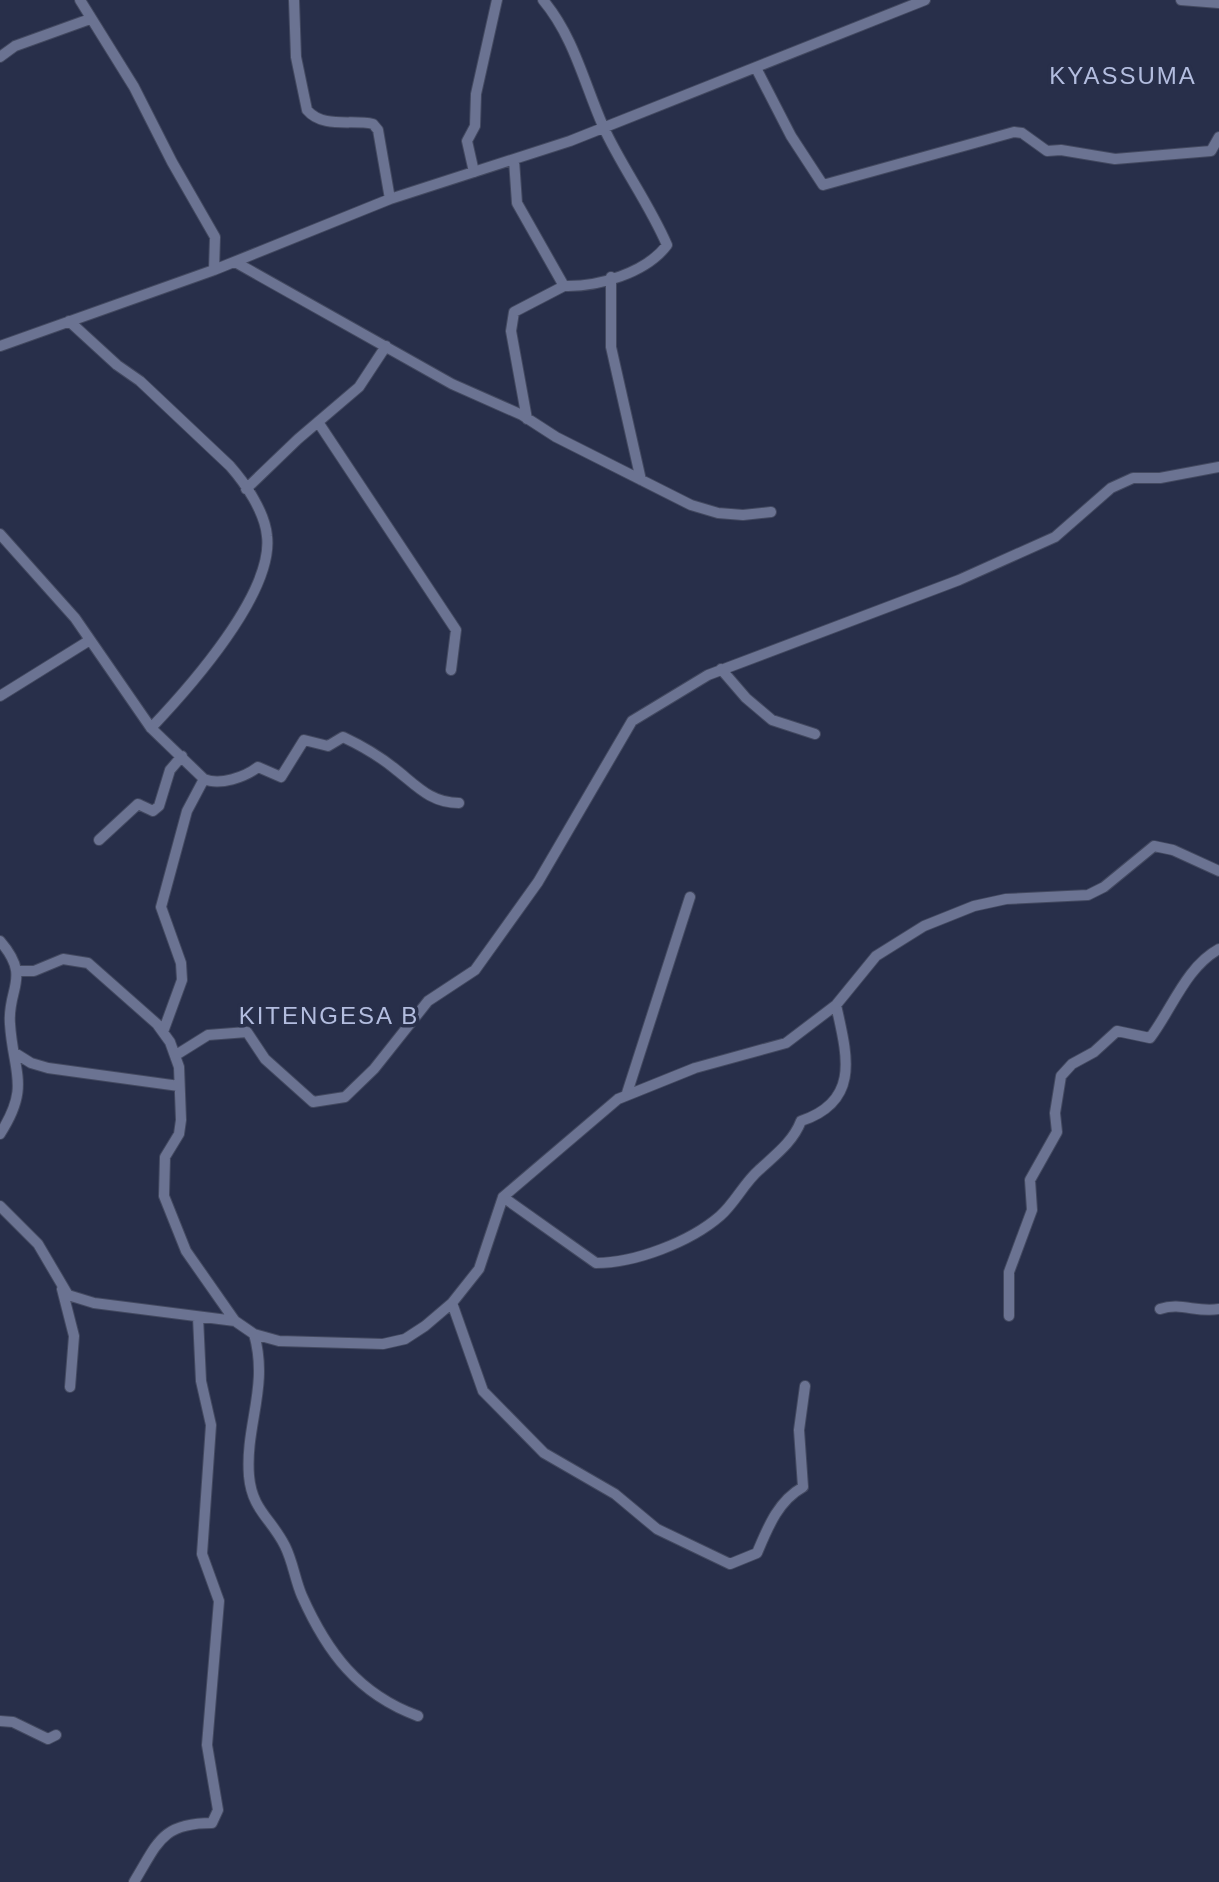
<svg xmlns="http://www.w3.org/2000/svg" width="1219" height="1882" font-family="Arial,sans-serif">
  <rect width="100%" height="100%" fill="#282f4a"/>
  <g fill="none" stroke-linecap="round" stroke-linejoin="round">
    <defs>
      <path id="street" d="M80 0 134 87 172 162 215 237 214 270
        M294 0 296 57 307 110C323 129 352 119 373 124L378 130 390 199
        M1181 0 1219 3
        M0 57 15 46 90 19
        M756 68 791 136 823 185 1014 132 1022 133 1047 151 1061 150 1115 159 1211 151 1219 137
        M514 160 517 203 564 286C598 287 646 273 667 245 649 203 621 166 603 126 584 83 574 37 543 0
        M474 172 467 141 475 126 476 94 497 0
        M235 262 452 384 522 415 556 437 691 505 718 513 743 515 771 512
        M611 277V347L641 480
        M69 321 117 365 140 381 230 466C245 483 265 512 267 536 274 593 189 688 151 728
        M0 346 214 270 390 199 570 141 925 0
        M527 419 511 331 514 312 564 286
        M318 422 456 630 451 670
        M246 489 298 439 359 387 386 346
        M0 534 75 618 151 728 204 779C220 786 245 777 258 767L281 777 304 740 328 746 343 737C360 745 379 756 394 768 416 785 430 803 459 803
        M721 669 746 698 772 720 815 734
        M0 696 90 640
        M99 840 138 804 153 811 159 806 170 770 182 756
        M0 941C32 978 7 988 10 1024 13 1073 31 1086 0 1134
        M17 971H34L63 959 88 963 157 1024 170 1042 179 1067 181 1120 179 1134 165 1157 164 1196 186 1251 235 1321 254 1334 279 1341 383 1344 405 1339 425 1326 452 1303 479 1269 503 1197 618 1099 695 1068 786 1043 836 1005 876 956 924 926 974 906 1006 899 1088 895 1104 887 1154 846 1173 850 1219 871
        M163 1032 182 980 181 963 161 907 187 811 204 779
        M15 1053 31 1063 48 1068 179 1086
        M176 1055 208 1035 247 1032 265 1059 313 1102 345 1097 374 1069 428 1001 475 970 538 882 632 721 708 675 959 580 1055 537 1111 488 1133 478H1160L1219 467
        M627 1093 690 897
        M503 1197 596 1263C635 1263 690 1242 720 1216 735 1203 744 1183 759 1170 775 1155 793 1142 801 1121 861 1101 847 1055 836 1005
        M0 1206 38 1244 68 1295 94 1303 235 1321
        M62 1289 74 1336 70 1387
        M452 1303 483 1391 544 1453 615 1494 657 1529 730 1564 757 1553C768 1527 778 1501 803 1487L799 1430 805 1386
        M1160 1309C1181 1302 1197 1313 1219 1309
        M1009 1316V1272L1032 1210 1030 1180 1057 1132 1055 1113 1061 1076 1072 1064 1094 1052 1117 1031 1150 1038C1172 1009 1186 967 1219 949
        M254 1334C269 1387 245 1425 249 1476 252 1510 271 1518 285 1546 293 1562 295 1580 302 1596 327 1652 358 1694 418 1716
        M0 1721 13 1722 48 1739 56 1735
        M134 1882C158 1843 161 1823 212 1823L218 1810 207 1745 219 1601 202 1554 211 1425 201 1381 198 1317"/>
    </defs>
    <use href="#street" stroke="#434960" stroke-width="12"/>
    <use href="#street" stroke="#6b7392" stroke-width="10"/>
  </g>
  <g text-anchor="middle" stroke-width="7" stroke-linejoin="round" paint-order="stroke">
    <g font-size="24" letter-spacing="2" fill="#b3bddf" stroke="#282f4a">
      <text x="1123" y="84">KYASSUMA</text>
      <text x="329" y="1024">KITENGESA B</text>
    </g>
  </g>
</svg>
